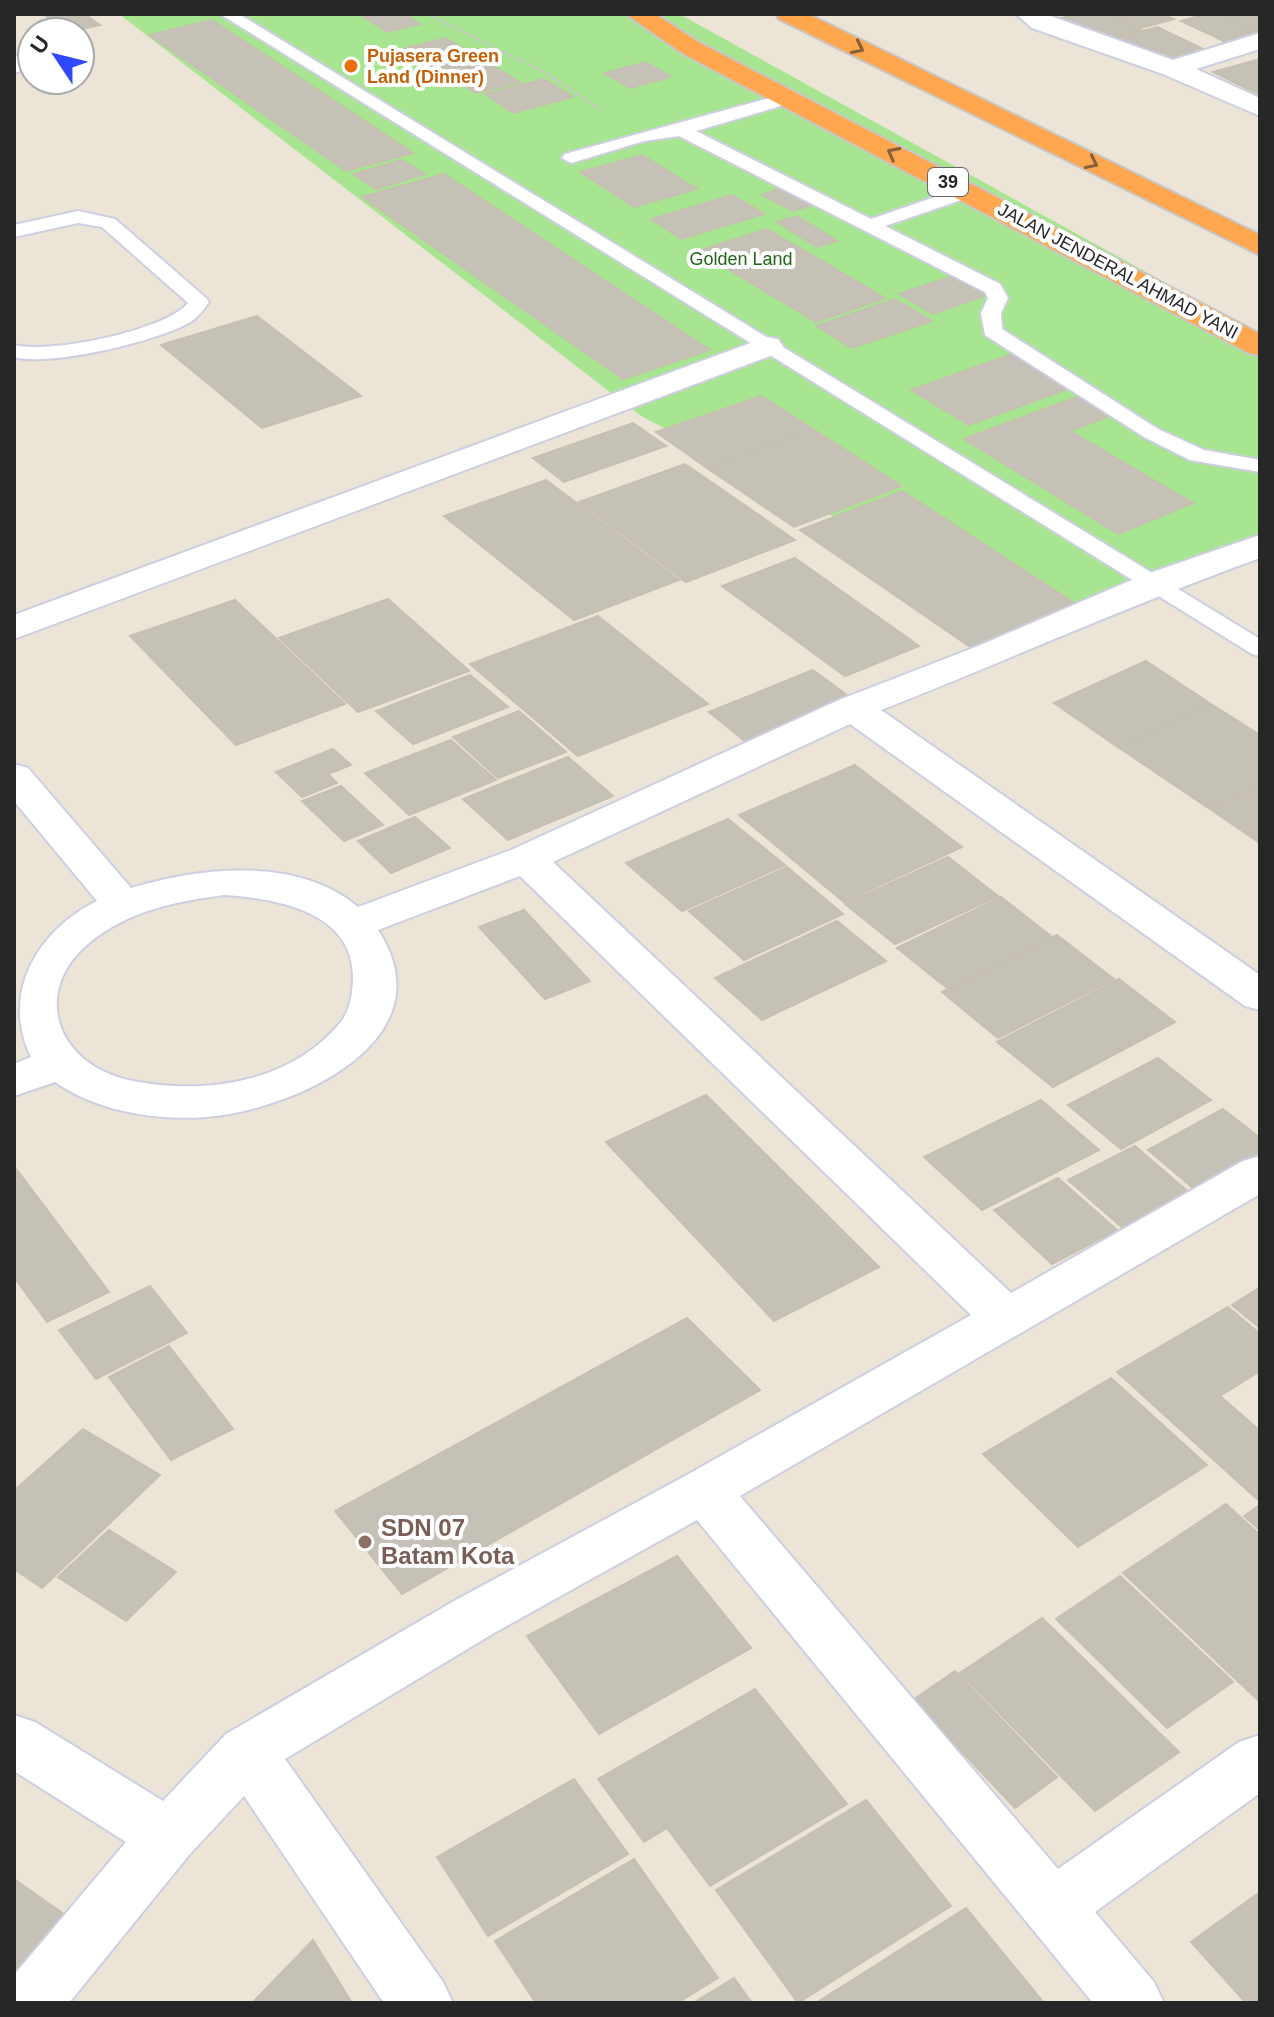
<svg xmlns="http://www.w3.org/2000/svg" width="1274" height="2017" font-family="Arial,sans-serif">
  <rect width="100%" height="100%" fill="#ebe4d7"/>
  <path fill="#a7e590" d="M119 14 681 15 1260 335V550L1057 634 641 416Z"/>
  <path fill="#c6c1b7" stroke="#c6c0b1" stroke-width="2" d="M43 14H84L100 25 68 32Z
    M359 14H404L420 24 387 32Z
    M1076 14H1106L1141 30 1107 39 1062 18Z
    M1110 14H1162L1174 19 1141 28Z
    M1206 14H1219L1260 34 1228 43 1181 21Z
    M1220 14H1260V32Z
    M212 20 413 153 346 171 149 35Z
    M1157 27 1203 49 1156 62 1110 40Z
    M446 38 520 82 476 93 403 49Z
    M1260 59V95L1213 72Z
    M646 62 671 77 630 88 604 73Z
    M544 79 573 97 513 113 485 94Z
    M642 155 697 189 634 207 580 172Z
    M402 160 425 174 376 189 353 174Z
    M444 174 710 350 623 379 362 197Z
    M784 187 816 204 793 211 762 195Z
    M732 195 764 214 681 239 651 219Z
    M797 216 837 241 817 247 777 222Z
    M767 229 885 298 816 322 698 251Z
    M959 274 993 293 933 314 899 294Z
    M895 299 932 321 852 348 816 326Z
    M257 316 361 396 262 428 161 345Z
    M1012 354 1070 388 969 425 911 390Z
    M1082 395 1115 414 1070 431 1193 503 1118 534 964 439Z
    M761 396 813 429 707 468 656 432Z
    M633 423 666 446 564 482 533 458Z
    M813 429 901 486 794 527 707 468Z
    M685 464 795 540 686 582 579 502Z
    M546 480 679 580 574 620 444 516Z
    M902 491 1076 604 972 648 800 530Z
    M795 558 919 646 845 676 722 586Z
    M388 599 469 671 358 712 279 638Z
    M235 600 345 704 236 745 130 636Z
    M598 616 708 704 578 756 470 664Z
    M1146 661 1211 704 1118 747 1054 703Z
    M813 670 851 698 745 741 709 712Z
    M470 675 508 707 413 744 376 711Z
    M1211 704 1260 735V784L1210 809 1118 747Z
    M519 711 566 752 498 778 453 737Z
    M451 740 496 780 409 815 365 773Z
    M333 749 351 765 328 774 337 783 302 797 276 772Z
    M568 757 613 796 508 840 463 799Z
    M855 765 962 847 844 902 739 815Z
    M1260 784V843L1210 809Z
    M341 786 383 825 344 841 302 801Z
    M415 817 450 848 391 873 358 841Z
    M728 819 785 865 682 911 626 863Z
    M948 857 998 896 895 944 845 904Z
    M787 867 843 914 744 960 689 911Z
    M1001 897 1052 937 947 988 897 948Z
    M524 910 590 981 545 999 479 927Z
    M837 921 886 961 762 1020 715 978Z
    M1057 935 1114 979 998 1038 942 992Z
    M1119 979 1175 1022 1053 1087 997 1042Z
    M1158 1058 1211 1100 1121 1149 1068 1105Z
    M706 1095 879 1267 774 1321 606 1142Z
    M1041 1100 1099 1150 982 1210 924 1157Z
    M1223 1109 1260 1138V1167L1205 1198 1148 1150Z
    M1135 1146 1199 1201 1133 1237 1068 1180Z
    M14 1166 109 1292 47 1322 14 1277Z
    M1058 1178 1117 1230 1052 1264 994 1210Z
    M150 1286 187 1333 96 1379 59 1330Z
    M1260 1287V1328L1232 1305Z
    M1228 1307 1260 1334V1371L1220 1396 1260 1431V1497L1257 1499 1117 1372Z
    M687 1318 760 1390 402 1594 335 1511Z
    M169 1346 233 1429 171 1460 109 1377Z
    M1111 1378 1207 1465 1078 1547 983 1454Z
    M83 1429 160 1475 42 1588 14 1569V1491Z
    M1226 1504 1260 1535V1702L1123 1573Z
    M1260 1505V1530L1244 1516Z
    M109 1530 176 1572 126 1621 58 1577Z
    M677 1556 751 1648 599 1734 527 1636Z
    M1120 1576 1233 1682 1167 1728 1056 1619Z
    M1042 1618 1179 1752 1095 1811 960 1673Z
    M955 1671 1057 1777 1015 1808 913 1700Z
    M755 1689 847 1804 710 1886 667 1828 644 1842 598 1779Z
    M574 1779 628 1854 488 1936 437 1857Z
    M866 1800 951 1906 798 2003 716 1890Z
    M634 1859 718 1978 677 2003H536L495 1941Z
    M14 1879 72 1920 14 1982Z
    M1260 1892V2003H1246L1191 1942Z
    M966 1908 1044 2003H816Z
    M313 1940 352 2003H252Z
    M734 1978 752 2003H693Z"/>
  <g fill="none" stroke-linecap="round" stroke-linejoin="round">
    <defs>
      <path id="lane" d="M220 14H239L1260 639V656L1252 654Z
        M788 93 796 98 794 102 696 131 871 219 961 188H973L976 192 973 196 885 226 1000 284 1008 298 1001 313 1002 329 1158 429 1204 450 1260 460V472L1190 460 1144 437 985 335 981 313 988 298 985 292 679 136 644 141 571 163 562 158 565 154Z
        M78 211 115 219 206 298 209 302C204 309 199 316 192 321 161 341 49 367 14 357V345C49 354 165 331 188 303L102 227 78 223 14 237V225Z"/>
      <path id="street" d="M1016 14H1045L1173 60 1260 33V49L1196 69 1260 98V116L1163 74 1032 28Z
        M32 52V68L14 73V57Z
        M767 337 778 339 783 346 778 353 14 639V615Z
        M1260 535V558C1132 604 1008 660 881 710L1260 975V1010L1245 1006 850 724 553 862 1011 1293 1243 1161 1260 1156V1194L740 1496 1058 1869 1239 1742 1260 1735V1793L1095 1912 1154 1982 1164 2003H1093L697 1520 494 1633 285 1759 443 1982 453 2003H384L244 1796 189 1855 69 2003H14V1975L126 1842 14 1771V1715L35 1722 163 1801 226 1734 454 1601 685 1476 971 1315 520 876 378 930C450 1040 294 1110 206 1117 155 1121 97 1111 55 1082L14 1096V1064L31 1057C0 993 38 930 97 901L14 801V764L28 768 131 888C200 867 298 856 358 907L511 850 839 700 978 646 1141 576ZM224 895C275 898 353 911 353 977 353 993 350 1011 340 1023 290 1083 205 1095 133 1081 52 1065 28 985 98 936 136 909 179 901 224 895Z"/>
      <path id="highway" d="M626 14H655L700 43 1260 334V355L1249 353 682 53Z
        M776 14H808L1260 235V255L779 19Z"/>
    </defs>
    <use href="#lane" stroke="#cdcfe1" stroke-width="4"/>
    <use href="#street" stroke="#cdcfe1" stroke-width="4"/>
    <use href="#highway" stroke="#c7c7c7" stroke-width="4"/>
    <path stroke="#c7c7c7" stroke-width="3" stroke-dasharray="4 3" stroke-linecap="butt" d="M427 14 544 72 601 110"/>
    <use href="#lane" fill="#fff" fill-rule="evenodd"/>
    <use href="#street" fill="#fff" fill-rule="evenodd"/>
    <use href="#highway" fill="#ffa74e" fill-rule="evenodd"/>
  </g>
  <defs><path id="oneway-chevron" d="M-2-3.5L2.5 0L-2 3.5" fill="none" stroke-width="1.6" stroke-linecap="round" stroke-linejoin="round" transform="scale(2)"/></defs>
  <g stroke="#886139">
    <use href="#oneway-chevron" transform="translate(858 48) rotate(26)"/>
    <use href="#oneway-chevron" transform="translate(893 153) rotate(-152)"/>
    <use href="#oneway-chevron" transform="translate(1092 163) rotate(26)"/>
  </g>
  <circle fill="#e8710a" stroke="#fff" stroke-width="3" cx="351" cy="66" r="8"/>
  <circle fill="#8d6e63" stroke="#fff" stroke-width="3" cx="365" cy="1542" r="8"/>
  <g text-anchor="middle" stroke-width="8" stroke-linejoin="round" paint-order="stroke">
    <g font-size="18" font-weight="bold" fill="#c56008" stroke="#fff" text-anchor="start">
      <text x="367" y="62">Pujasera Green<tspan x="367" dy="21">Land (Dinner)</tspan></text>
    </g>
    <rect fill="#fff" stroke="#686868" stroke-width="2" x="928" y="168" width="40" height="28" rx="6"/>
    <g font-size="18" font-weight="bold" fill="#272727">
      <text x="948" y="188">39</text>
    </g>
    <g font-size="18" fill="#216516" stroke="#fff">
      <text x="741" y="265">Golden Land</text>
    </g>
    <g font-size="18" fill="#272727" stroke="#fff">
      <text transform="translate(1118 271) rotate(28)" y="6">JALAN JENDERAL AHMAD YANI</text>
    </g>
    <g font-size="24" font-weight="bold" fill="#785e54" stroke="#fff" text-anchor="start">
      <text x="381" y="1536">SDN 07<tspan x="381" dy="28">Batam Kota</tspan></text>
    </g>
  </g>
  <rect width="1274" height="2017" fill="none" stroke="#272727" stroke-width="32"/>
  <g transform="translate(56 56) rotate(305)"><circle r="38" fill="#ffffff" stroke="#a9a9a9" stroke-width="2"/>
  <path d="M0-6L14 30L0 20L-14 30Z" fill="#3049ff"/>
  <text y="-12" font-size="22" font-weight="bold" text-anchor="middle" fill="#272727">U</text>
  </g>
</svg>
